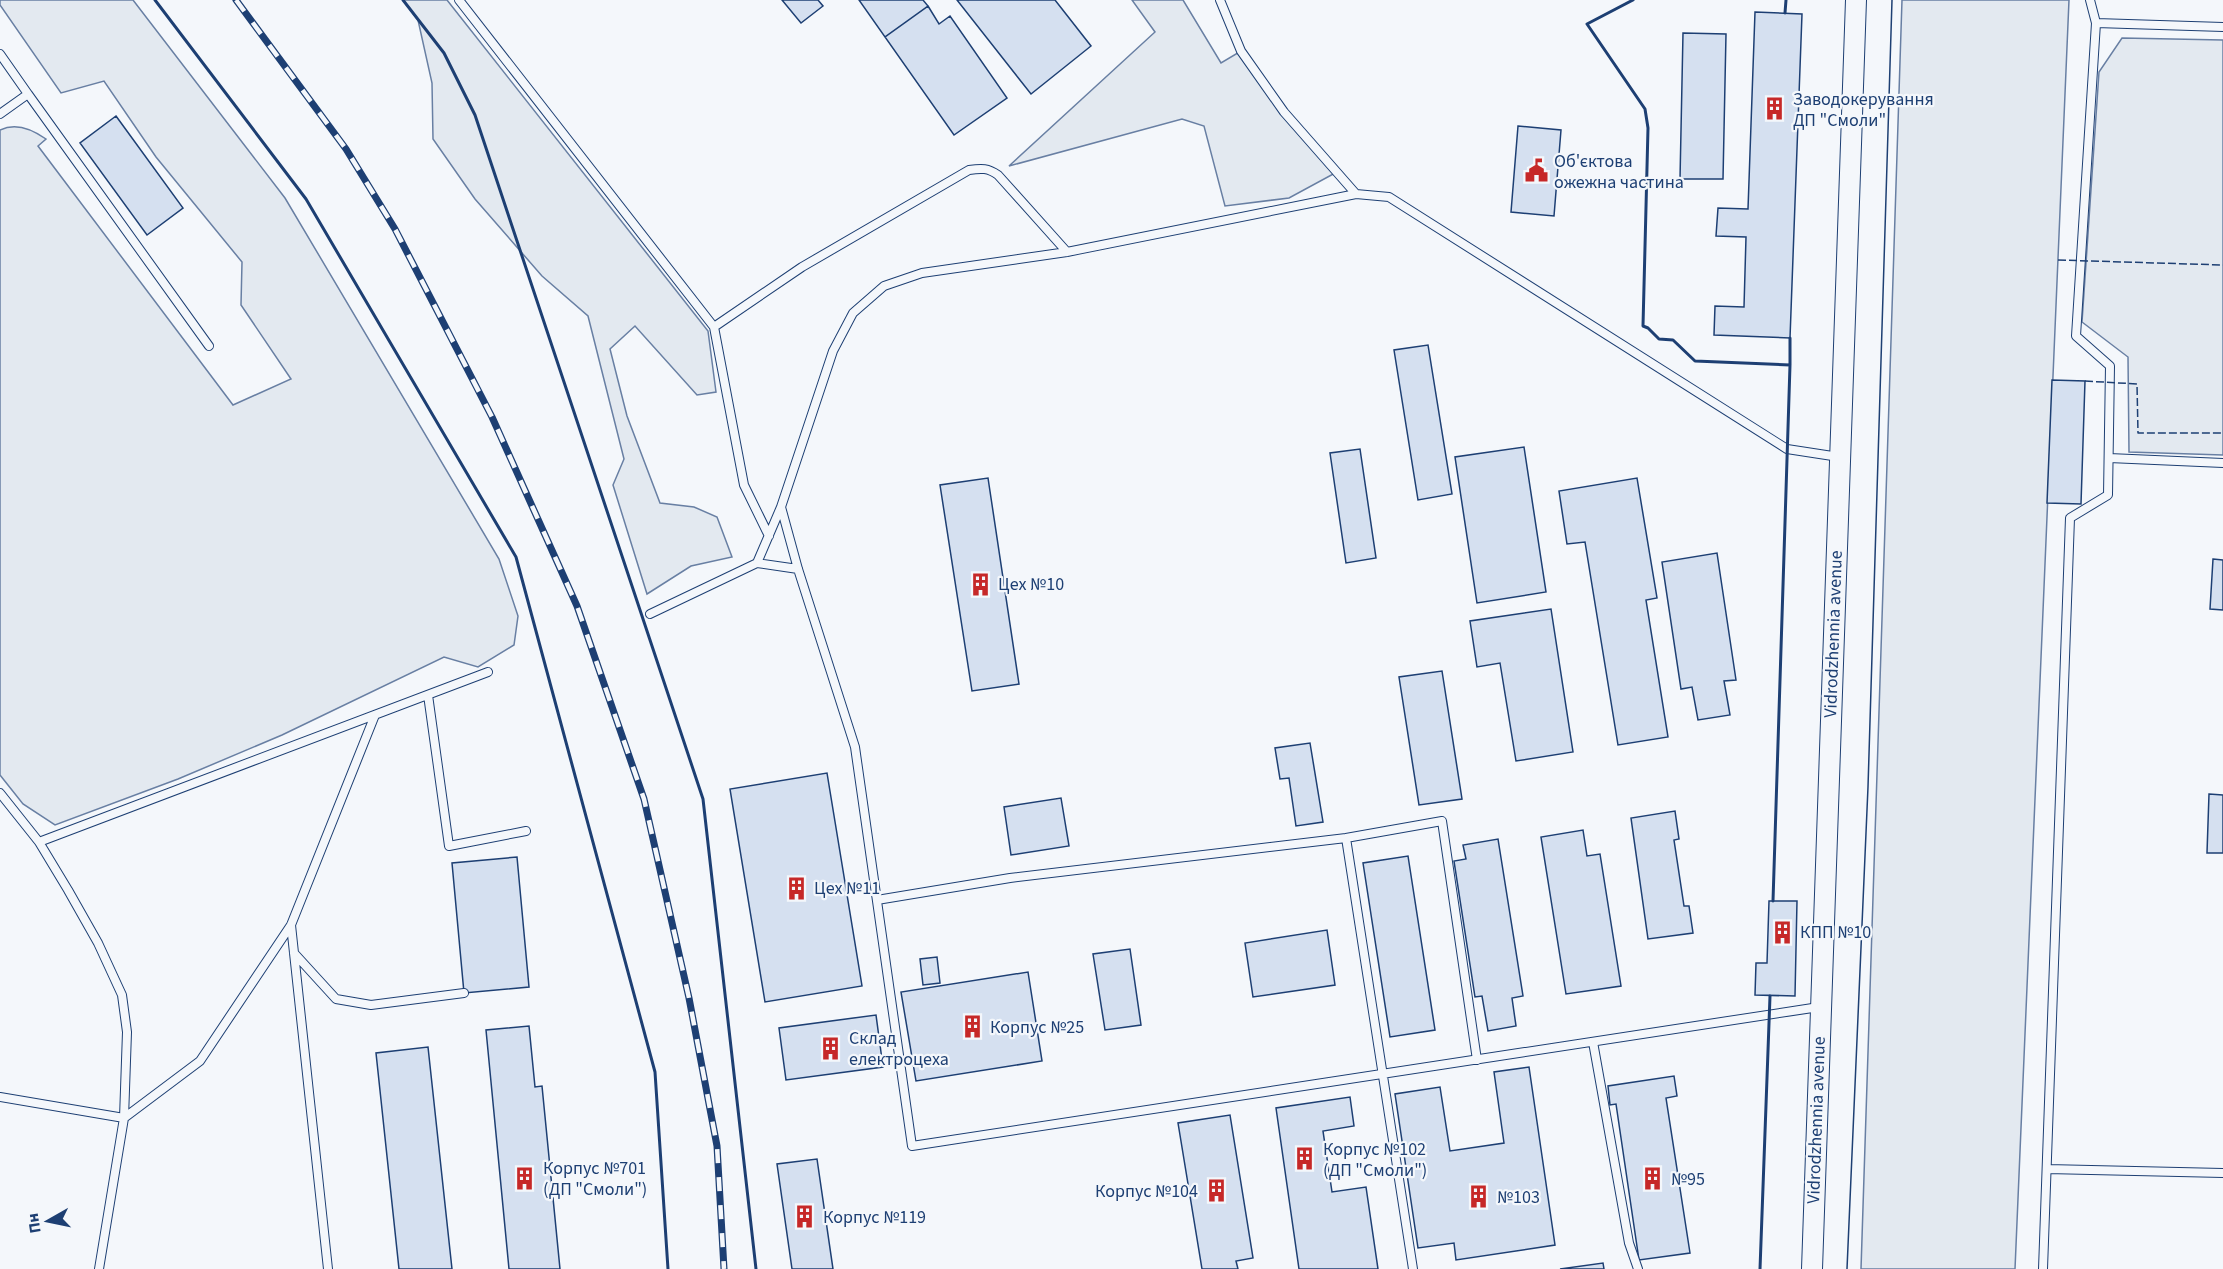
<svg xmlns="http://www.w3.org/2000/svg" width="2223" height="1269" font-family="'Source Sans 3',sans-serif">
  <rect width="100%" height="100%" fill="#f4f7fb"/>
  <path fill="#e3e9f0" stroke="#687fa3" stroke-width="1.5" d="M0 0H133L285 198 499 559 518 616 514 645 478 667 444 657 282 735 178 779 55 825 23 804 0 775V130C16 122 32 129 46 139L38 146 233 405 291 379 241 305 242 262 156 157 104 81 61 93 0 5Z
    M403 0H447L708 331 716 392 697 395 635 326 610 349 627 416 660 503 694 507 717 517 732 557 691 566 647 594 613 485 624 459 588 316 542 276 475 199 433 139 432 83 418 20Z
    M1132 0H1183L1221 63 1241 51 1284 112 1337 172 1289 198 1225 206 1204 126 1182 119 1009 166 1155 32Z
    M1902 0H2069L2015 1269H1861Z
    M2122 38 2223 40V455L2129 452 2128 357 2082 322 2099 72Z"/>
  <path fill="#d5e0f0" stroke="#1d3f73" stroke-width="1.5" d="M782 0H818L823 6 801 23Z
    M859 0H923L928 6 885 37Z
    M957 0H1055L1091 46 1031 94Z
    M928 6 939 24 950 16 1007 98 954 135 885 37Z
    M1755 12 1802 14 1790 338 1714 335 1715 306 1744 307 1746 237 1716 236 1718 208 1748 209Z
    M1683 33 1726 34 1723 179H1680Z
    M116 116 183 208 147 235 80 143Z
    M1518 126 1561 130 1554 216 1511 212Z
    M1428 345 1452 494 1418 500 1394 350Z
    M2052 380 2085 381 2081 504 2047 503Z
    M1524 447 1546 592 1477 603 1455 457Z
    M1360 449 1376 558 1346 563 1330 453Z
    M988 478 1019 684 972 691 940 485Z
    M1637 478 1657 598 1646 600 1668 737 1618 745 1585 542 1567 544 1559 491Z
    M1717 553 1736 680 1724 681 1730 715 1698 720 1692 687 1681 689 1662 562Z
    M2213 559 2223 560V610L2210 609Z
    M1551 609 1573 752 1516 761 1500 663 1477 667 1470 621Z
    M1442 671 1462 799 1419 805 1399 677Z
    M1310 743 1323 822 1296 826 1289 778 1280 779 1275 748Z
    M827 773 862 986 765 1002 730 789Z
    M2209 794 2223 795V853H2207Z
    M1061 798 1069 846 1011 855 1004 807Z
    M1675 811 1679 839 1674 840 1684 906H1689L1693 933 1648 939 1631 818Z
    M1583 830 1587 856 1600 854 1621 986 1566 994 1541 837Z
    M1498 839 1523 996 1512 998 1516 1026 1488 1031 1482 996 1475 997 1454 861 1466 859 1463 845Z
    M1408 856 1435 1030 1390 1037 1363 863Z
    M517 857 529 987 464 993 452 863Z
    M1769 901H1797L1795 996 1755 995 1756 963H1767Z
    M1327 930 1335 985 1253 997 1245 943Z
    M1130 949 1141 1025 1105 1030 1093 954Z
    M937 957 940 983 923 985 920 959Z
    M1028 972 1042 1061 916 1081 901 992Z
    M876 1015 883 1067 786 1080 779 1028Z
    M529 1026 535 1087 542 1086 560 1269H509L486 1030Z
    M428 1047 452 1269H399L376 1053Z
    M1529 1067 1555 1245 1456 1260 1454 1243 1418 1248 1395 1094 1440 1087 1450 1151 1504 1143 1494 1072Z
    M1674 1076 1677 1096 1666 1098 1690 1253 1639 1260 1616 1104 1610 1105 1608 1086Z
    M1350 1097 1354 1126 1323 1131 1332 1192 1366 1187 1378 1269H1299L1276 1108Z
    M1230 1115 1253 1258 1236 1261 1238 1269H1202L1178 1123Z
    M817 1159 833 1269H792L777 1164Z
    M1603 1263 1604 1269H1560Z"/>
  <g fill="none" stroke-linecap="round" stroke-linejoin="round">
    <defs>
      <path id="service" d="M459 0 714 327 744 485 769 536
        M1220 0 1241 51 1284 112 1356 194
        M2090 0 2096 23 2223 27
        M0 54 28 94
        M0 114 28 94 209 346
        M714 327 802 267 969 170C982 168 988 168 998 175L1067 252
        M2109 458 2223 463
        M757 563 798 569
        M650 614 757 563 781 507
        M428 695 449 846 526 831
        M0 793 39 842 68 890 98 943 122 995 127 1032 124 1118 99 1269
        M1346 838 1442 821 1477 1060
        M39 842 488 672
        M877 900 1010 878 1346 838 1413 1269
        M291 925 328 1269
        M294 953 336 999 371 1005 464 993
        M1819 1007 912 1146 855 747 798 569 781 507 833 351 853 313 884 286 922 273 1067 252 1356 194 1389 197 1787 449 1839 457
        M1593 1042 1629 1243 1638 1269
        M0 1097 124 1118 200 1061 291 925 375 715
        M2047 1169 2223 1173
        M2043 1269 2070 518 2108 495 2110 366 2076 336 2096 23"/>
      <path id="tertiary" d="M1812 1269 1856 0"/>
    </defs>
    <use href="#service" stroke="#1d3f73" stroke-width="10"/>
    <use href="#tertiary" stroke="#1d3f73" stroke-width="22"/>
    <use href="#service" stroke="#f4f7fb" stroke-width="8"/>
    <use href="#tertiary" stroke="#f4f7fb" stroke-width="20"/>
    <path stroke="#1d3f73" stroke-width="1.5" d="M1847 1269 1868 787 1892 0"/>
    <defs>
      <path id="rail" d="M236 0 346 149 395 229 492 417 577 606 644 799 689 998 717 1146 724 1269"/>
    </defs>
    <use href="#rail" stroke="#1d3f73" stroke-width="7"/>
    <use href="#rail" stroke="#f4f7fb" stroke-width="4.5" stroke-dasharray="14" stroke-linecap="butt"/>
    <path stroke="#1d3f73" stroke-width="1.5" stroke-dasharray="8 3" stroke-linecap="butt" d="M2058 260 2223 265
      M2085 381 2137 384 2138 433H2223"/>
    <path stroke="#1d3f73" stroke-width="3" d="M155 0 306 199 516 557 655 1072 668 1269
      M403 0 444 53 475 115 703 799 756 1269
      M1633 0 1587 24 1645 109 1648 128 1643 326 1648 328 1659 339 1673 340 1695 361 1790 365 1773 901
      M1785 13 1786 0
      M1790 365V338
      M1760 1269 1770 996"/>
  </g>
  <defs>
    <symbol id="building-bare" viewBox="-9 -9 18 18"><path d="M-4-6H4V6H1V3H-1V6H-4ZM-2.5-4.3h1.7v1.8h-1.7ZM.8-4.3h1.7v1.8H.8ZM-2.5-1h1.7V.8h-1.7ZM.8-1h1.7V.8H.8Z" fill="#c62828" stroke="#f4f7fb" stroke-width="2.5" paint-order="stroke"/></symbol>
    <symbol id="civic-bare" viewBox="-9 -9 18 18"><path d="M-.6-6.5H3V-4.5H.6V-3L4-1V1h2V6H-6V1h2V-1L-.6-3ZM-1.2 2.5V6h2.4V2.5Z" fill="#c62828" stroke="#f4f7fb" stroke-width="2.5" paint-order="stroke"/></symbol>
  </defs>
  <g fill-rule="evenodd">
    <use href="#building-bare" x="1758" y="92" width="33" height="33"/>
    <use href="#civic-bare" x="1520" y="154" width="33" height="33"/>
    <use href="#building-bare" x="964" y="568" width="33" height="33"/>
    <use href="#building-bare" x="780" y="872" width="33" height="33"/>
    <use href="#building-bare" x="1766" y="916" width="33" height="33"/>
    <use href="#building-bare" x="956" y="1010" width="33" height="33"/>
    <use href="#building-bare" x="814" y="1032" width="33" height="33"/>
    <use href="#building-bare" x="1288" y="1142" width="33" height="33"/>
    <use href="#building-bare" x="508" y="1162" width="33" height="33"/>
    <use href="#building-bare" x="1636" y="1162" width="33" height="33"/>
    <use href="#building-bare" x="1200" y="1174" width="33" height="33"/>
    <use href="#building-bare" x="1462" y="1180" width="33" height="33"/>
    <use href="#building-bare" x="788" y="1200" width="33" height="33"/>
  </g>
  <g text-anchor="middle" stroke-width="4.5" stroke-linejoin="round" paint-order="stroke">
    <g font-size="18" fill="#1d3f73" stroke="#f4f7fb" text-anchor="start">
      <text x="1793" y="105">Заводокерування<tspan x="1793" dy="21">ДП "Смоли"</tspan></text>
      <text x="1554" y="167">Об'єктова<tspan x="1554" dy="21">ожежна частина</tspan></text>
      <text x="998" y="590">Цех №10</text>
      <text x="814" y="894">Цех №11</text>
      <text x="1800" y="938">КПП №10</text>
      <text x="990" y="1033">Корпус №25</text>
      <text x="849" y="1044">Склад<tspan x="849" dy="21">електроцеха</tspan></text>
      <text x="1323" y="1155">Корпус №102<tspan x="1323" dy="21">(ДП "Смоли")</tspan></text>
      <text x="543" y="1174">Корпус №701<tspan x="543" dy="21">(ДП "Смоли")</tspan></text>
      <text x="1671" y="1185">№95</text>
      <text x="1198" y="1197" text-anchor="end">Корпус №104</text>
      <text x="1497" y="1203">№103</text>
      <text x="823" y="1223">Корпус №119</text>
    </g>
    <g font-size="18" fill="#1d3f73" stroke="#f4f7fb">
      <text transform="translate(1833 634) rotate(-88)" y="6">Vidrodzhennia avenue</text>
      <text transform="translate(1816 1120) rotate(-88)" y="6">Vidrodzhennia avenue</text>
    </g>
  </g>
  <g transform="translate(48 1221) rotate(261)" stroke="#f4f7fb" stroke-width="4.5" paint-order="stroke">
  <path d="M0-4.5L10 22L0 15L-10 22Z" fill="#1d3f73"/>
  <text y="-9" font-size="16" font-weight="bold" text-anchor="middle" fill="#1d3f73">Пн</text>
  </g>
</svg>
